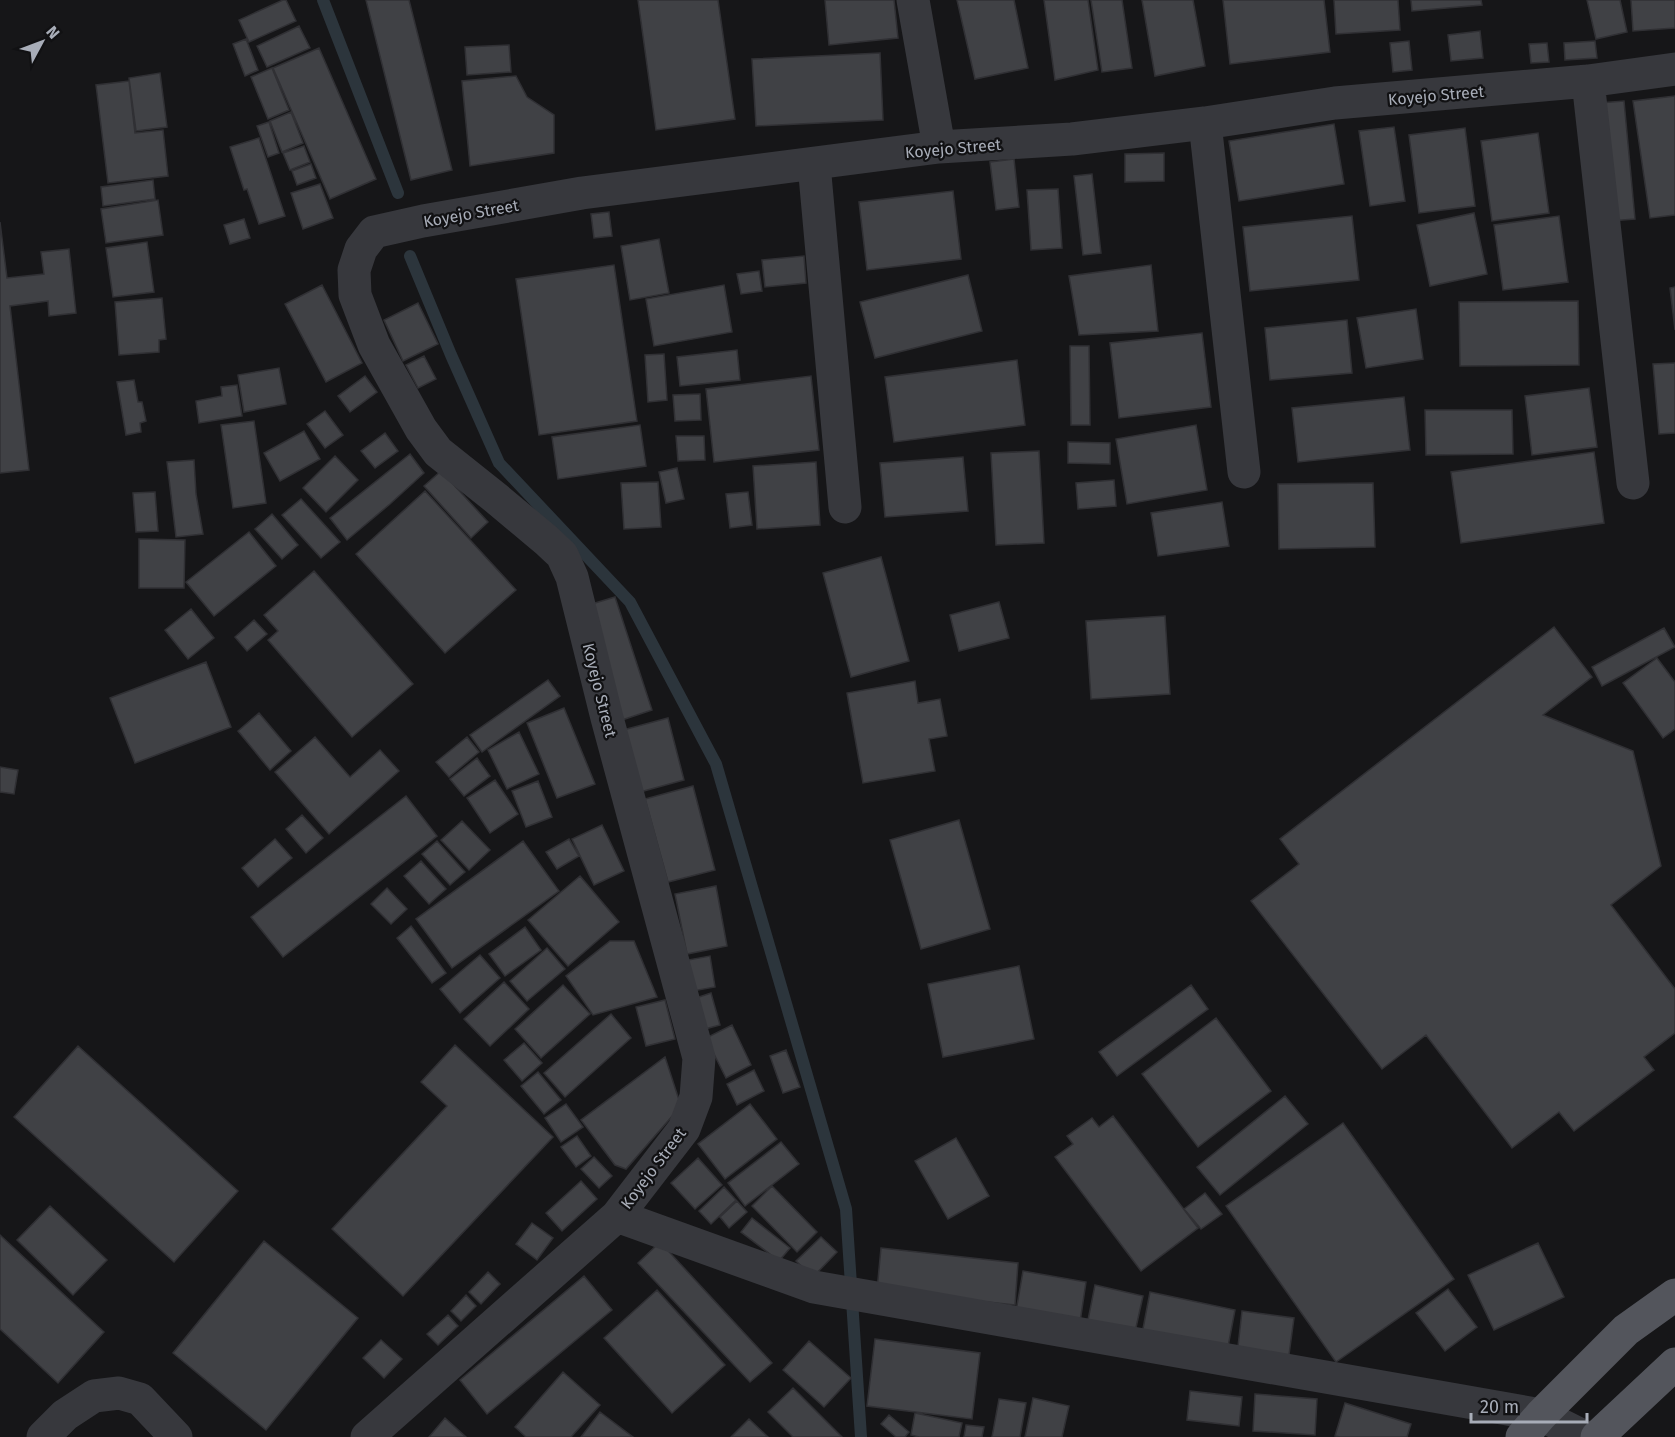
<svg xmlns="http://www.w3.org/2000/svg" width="1675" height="1437" font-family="'Fira Sans',sans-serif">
  <rect width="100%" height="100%" fill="#161618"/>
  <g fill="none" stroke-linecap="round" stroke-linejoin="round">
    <path stroke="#2c353c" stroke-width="12" d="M323 0 398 193
      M410 256 451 355 499 463 630 602 716 764 846 1209 861 1437"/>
  </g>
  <path fill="#404145" stroke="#303034" stroke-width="1.5" d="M283 0H286L296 21 249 42 239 20Z
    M366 0H409L452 170 411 180Z
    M638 0H718L735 119 656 130Z
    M825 0H894L898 38 829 45Z
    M957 0H1014L1028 68 975 79Z
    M1044 0H1088L1098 70 1055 80Z
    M1091 0H1122L1132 68 1102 72Z
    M1142 0H1193L1205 66 1155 76Z
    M1223 0H1324L1330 52 1230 64Z
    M1334 0H1398L1400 30 1336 34Z
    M1411 0H1481L1482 5 1412 11Z
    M1587 0H1620L1627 32 1596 39Z
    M1631 0H1675V28L1633 31Z
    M299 26 310 48 267 67 257 46Z
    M1480 31 1483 58 1451 61 1448 35Z
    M246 39 258 70 245 76 233 44Z
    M1409 41 1412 70 1393 72 1390 43Z
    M1595 41 1597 58 1565 60 1564 43Z
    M1547 43 1549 62 1531 63 1529 44Z
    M509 45 511 72 467 75 465 47Z
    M319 48 376 179 330 199 273 68Z
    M880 53 883 120 756 126 752 59Z
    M272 68 289 110 268 119 251 77Z
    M160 73 167 127 136 131 129 78Z
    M516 76 527 97 554 115V153L470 166 462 81Z
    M129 81 135 133 163 130 168 176 108 183 96 85Z
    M1675 96V215L1650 218 1633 101Z
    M1624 101 1635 219 1610 221 1599 103Z
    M291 112 303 143 282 152 270 121Z
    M269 122 279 153 268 157 257 126Z
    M1334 124 1344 184 1239 201 1229 141Z
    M1394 127 1405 201 1370 206 1359 131Z
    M1465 128 1475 206 1419 213 1409 135Z
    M1538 133 1549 213 1492 221 1481 141Z
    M259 138 285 216 259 224 247 189 244 190 230 147Z
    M304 146 310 162 290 170 283 153Z
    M1164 153V181L1125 182V154Z
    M1014 159 1019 207 996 210 990 162Z
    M311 164 316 178 297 185 292 171Z
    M1092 174 1101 253 1083 255 1074 176Z
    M153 180 155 199 103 206 101 187Z
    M320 184 333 218 303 229 291 193Z
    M1058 189 1062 248 1031 250 1027 190Z
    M953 191 961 259 867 270 859 202Z
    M158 200 163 235 106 243 101 209Z
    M609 212 612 236 594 238 591 214Z
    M1474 213 1487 274 1430 286 1417 225Z
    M1352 216 1359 280 1250 291 1243 227Z
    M1559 216 1568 282 1503 290 1494 225Z
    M244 219 250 238 230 244 224 225Z
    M0 222 7 278 44 274 41 252 69 249 76 313 49 316 48 301 10 306 29 470 0 473Z
    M659 239 669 293 630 300 621 246Z
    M147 242 154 292 113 297 106 248Z
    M804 256 806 283 765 287 762 260Z
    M614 265 637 421 539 435 516 279Z
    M1151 265 1158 331 1079 335 1069 276Z
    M759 271 762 291 741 294 737 274Z
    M968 275 982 331 875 358 860 302Z
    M322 285 362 363 326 382 285 304Z
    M724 285 732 332 654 346 646 299Z
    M1675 287V330L1670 288Z
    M162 298 166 339 159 340V352L119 355 115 302Z
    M1578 301 1579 365 1460 366 1459 302Z
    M418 303 438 344 403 361 384 320Z
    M1416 309 1423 359 1366 368 1357 318Z
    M1347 320 1352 373 1270 380 1265 328Z
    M1202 333 1211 407 1119 418 1110 343Z
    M1070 346H1089L1090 425H1071Z
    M737 350 740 380 680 386 677 357Z
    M664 354 667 400 648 402 645 355Z
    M424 356 436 379 418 388 406 365Z
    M1017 360 1025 425 894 442 885 377Z
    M1675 363V433L1659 434 1653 364Z
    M279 368 286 404 244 412 238 375Z
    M365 376 377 392 350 412 338 396Z
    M811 376 819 450 714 462 706 389Z
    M134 380 138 402H142L146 421 140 423 141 432 126 435 117 382Z
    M237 385 242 416 199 423 196 401 222 396 221 387Z
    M1589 388 1597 447 1532 455 1525 396Z
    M700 394 701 420 675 421 673 395Z
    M1404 397 1410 450 1298 462 1292 408Z
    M1425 410H1512L1513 454 1426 455Z
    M325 411 343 435 325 448 307 424Z
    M254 421 266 503 233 508 221 425Z
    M640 425 646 466 558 479 552 437Z
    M1196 425 1207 490 1127 504 1116 439Z
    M304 431 320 459 280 481 264 453Z
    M385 433 398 451 375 468 361 451Z
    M676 436H704L705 460 678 461Z
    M1068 442 1110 443V464L1068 463Z
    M1039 451 1044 543 996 545 991 453Z
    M1594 452 1604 523 1461 543 1451 472Z
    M410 454 424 473 390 504 347 540 330 518Z
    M335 456 358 480 326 512 303 488Z
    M963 457 968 511 885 517 880 463Z
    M194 460 196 494 203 534 176 537 167 462Z
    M816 462 820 525 757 529 753 466Z
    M677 468 684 499 666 503 659 472Z
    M441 471 488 522 471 538 424 486Z
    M1114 480 1116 506 1078 509 1076 483Z
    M658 482 661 527 624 529 621 483Z
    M1373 483 1375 547 1279 549 1278 484Z
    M425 491 516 590 445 653 356 554Z
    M155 492 158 531 136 532 133 493Z
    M748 492 752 525 730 528 726 494Z
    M301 499 340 542 321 558 282 515Z
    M1222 502 1229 546 1158 556 1151 513Z
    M272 514 298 545 282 559 255 529Z
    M249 532 276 566 214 616 186 582Z
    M139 539 185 540 184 588H139Z
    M881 557 909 661 851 677 823 573Z
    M314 571 413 684 352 737 268 640 278 631 264 615Z
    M615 597 652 710 622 720 585 606Z
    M999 602 1009 638 959 651 950 615Z
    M191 609 214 638 188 659 165 630Z
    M1165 616 1170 694 1091 699 1086 621Z
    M254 620 267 634 247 651 235 637Z
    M1554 627 1592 677 1543 715 1633 751 1661 866 1611 905 1675 989V1033L1644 1057 1654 1070 1574 1131 1559 1112 1512 1148 1426 1035 1382 1069 1251 901 1299 864 1280 839Z
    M1664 628 1675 647 1602 686 1592 667Z
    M1657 658 1675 682V729L1663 738 1623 683Z
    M206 662 231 727 135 763 110 698Z
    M548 680 560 696 482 752 470 735Z
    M915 681 918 703 940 699 947 736 929 739 935 771 863 783 847 693Z
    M564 708 595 784 557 798 527 723Z
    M259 713 291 751 270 770 238 731Z
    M668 718 684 780 640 792 623 730Z
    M519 732 539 774 507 789 488 750Z
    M315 737 350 777 380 750 399 771 329 834 275 772Z
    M467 737 479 752 449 777 436 762Z
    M477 758 490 776 464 796 450 779Z
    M0 767 18 770 14 794 0 792Z
    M495 780 518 814 490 833 467 798Z
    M538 781 552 817 526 827 512 791Z
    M693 786 715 870 668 882 645 799Z
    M406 796 437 836 283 957 251 917Z
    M302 815 323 838 306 853 286 829Z
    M959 820 990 929 921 949 890 840Z
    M462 821 490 850 469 870 441 840Z
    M602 825 624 871 594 885 572 839Z
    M275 839 292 858 258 887 242 868Z
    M569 839 579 856 557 869 546 852Z
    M437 841 465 872 450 885 422 854Z
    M523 841 559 891 452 968 416 919Z
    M421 861 446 889 429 904 404 876Z
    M580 876 619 922 568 966 528 920Z
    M716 886 727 946 687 954 675 894Z
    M387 888 407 909 391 924 371 904Z
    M411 926 446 973 432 983 397 938Z
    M525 927 541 950 505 976 489 954Z
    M610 941H634L657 997 593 1015 566 976Z
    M547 948 565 969 527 1001 510 981Z
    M480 955 500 978 460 1013 440 989Z
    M710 956 715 987 693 991 688 960Z
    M1019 966 1034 1039 943 1057 928 984Z
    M504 982 529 1009 490 1046 464 1019Z
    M563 985 590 1014 541 1058 515 1029Z
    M1191 985 1208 1009 1117 1076 1099 1052Z
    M711 993 720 1025 705 1029 696 998Z
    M665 1000 675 1039 646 1046 636 1007Z
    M611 1014 631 1038 565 1097 544 1073Z
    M1216 1018 1271 1091 1198 1147 1142 1074Z
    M732 1025 751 1065 726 1078 706 1038Z
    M524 1043 542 1063 522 1081 504 1060Z
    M455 1045 553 1137 403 1296 332 1229 447 1106 421 1082Z
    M78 1046 238 1191 174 1262 14 1117Z
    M786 1050 800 1087 783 1093 770 1056Z
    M665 1057 681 1106 626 1169 615 1165 581 1120Z
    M754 1070 764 1091 737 1105 727 1084Z
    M538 1072 561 1100 544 1114 521 1086Z
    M1285 1096 1308 1124 1220 1195 1197 1167Z
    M566 1104 583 1127 561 1142 545 1118Z
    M750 1104 777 1139 725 1179 698 1144Z
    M1113 1116 1198 1228 1141 1271 1055 1157 1073 1144 1067 1136 1092 1118 1099 1127Z
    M1343 1123 1454 1279 1336 1362 1226 1206Z
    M577 1136 591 1156 576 1167 561 1147Z
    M956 1138 989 1196 948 1219 915 1161Z
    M781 1142 799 1164 745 1206 728 1183Z
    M594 1157 612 1176 599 1188 581 1169Z
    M698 1158 722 1185 695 1209 671 1183Z
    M581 1181 597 1199 562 1231 546 1213Z
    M772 1186 817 1232 797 1252 752 1206Z
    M724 1187 736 1200 711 1224 699 1211Z
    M1205 1193 1222 1214 1201 1229 1184 1209Z
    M737 1201 747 1212 729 1228 720 1217Z
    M50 1206 107 1260 73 1295 17 1240Z
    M752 1218 790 1248 779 1261 741 1232Z
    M532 1223 553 1238 537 1260 516 1244Z
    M0 1235 104 1332 58 1383 0 1329Z
    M821 1237 837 1252 813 1277 796 1261Z
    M264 1241 358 1318 266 1430 173 1353Z
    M660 1242 772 1363 750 1382 638 1263Z
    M1538 1243 1564 1297 1494 1330 1468 1275Z
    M881 1248 1018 1263 1015 1305 877 1290Z
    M1023 1271 1086 1282 1079 1329 1015 1317Z
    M488 1272 500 1284 481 1304 469 1292Z
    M584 1276 612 1310 487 1414 460 1380Z
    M1095 1285 1143 1296 1133 1341 1086 1330Z
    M1448 1289 1477 1327 1445 1351 1416 1313Z
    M657 1290 725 1365 672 1413 604 1338Z
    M1150 1292 1235 1310 1227 1352 1142 1334Z
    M466 1295 476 1306 461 1321 451 1311Z
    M1242 1311 1294 1318 1288 1362 1237 1355Z
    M448 1315 458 1326 438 1345 427 1334Z
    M875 1339 980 1353 972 1419 867 1406Z
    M381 1340 402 1359 384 1378 363 1358Z
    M809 1341 851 1378 824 1407 783 1370Z
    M563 1372 600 1405 571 1437H526L515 1427Z
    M793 1388 842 1437H793L768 1412Z
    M1190 1391 1242 1397 1239 1426 1187 1420Z
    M1255 1394 1317 1399 1315 1435 1253 1431Z
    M1033 1398 1069 1406 1062 1437H1025Z
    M999 1399 1026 1403 1020 1437H992Z
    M1345 1403 1411 1424 1407 1437H1340L1335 1436Z
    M600 1412 633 1437H581Z
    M915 1413 962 1423 959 1437H919L911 1435Z
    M889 1415 909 1432 905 1437H896L881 1424Z
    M445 1418 466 1437H429Z
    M749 1419 768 1437H731Z
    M966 1425 984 1427 982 1437H964Z"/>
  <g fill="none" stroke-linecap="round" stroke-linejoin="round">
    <path stroke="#37383d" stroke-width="33" d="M913 0 939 147
      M1588 81 1633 483
      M1205 123 1244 472
      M814 164 845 507
      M617 1216 814 1287 1541 1415 1585 1437
      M43 1437 65 1415 94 1396 119 1393 140 1399 176 1437
      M367 1437 617 1216 684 1129 696 1097 699 1058 607 718 572 577 562 555 546 540 497 499 438 452 421 429 374 345 355 295 354 270 361 249 374 232 423 221 582 193 939 147 1072 139 1205 123 1335 103 1588 81 1675 69"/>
    <path stroke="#53555c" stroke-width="33" d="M1522 1437 1541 1415 1626 1330 1675 1295
      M1597 1437 1675 1364"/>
  </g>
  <g text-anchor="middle" stroke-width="4.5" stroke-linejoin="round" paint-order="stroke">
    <g font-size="16" fill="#a8adb8" stroke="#111113">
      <text transform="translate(1436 95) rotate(-5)" y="6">Koyejo Street</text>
      <text transform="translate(953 148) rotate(-5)" y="6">Koyejo Street</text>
      <text transform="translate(471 213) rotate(-10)" y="6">Koyejo Street</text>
      <text transform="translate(600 690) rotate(76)" y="6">Koyejo Street</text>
      <text transform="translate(653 1168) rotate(-53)" y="6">Koyejo Street</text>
    </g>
  </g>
  <g transform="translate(42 42) rotate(49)" stroke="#111113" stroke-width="4.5" paint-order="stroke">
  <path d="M0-4.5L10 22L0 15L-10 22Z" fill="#a8adb8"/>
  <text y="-9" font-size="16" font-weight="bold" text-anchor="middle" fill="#a8adb8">N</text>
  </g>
  <path d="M1471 1413v9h116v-9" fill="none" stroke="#a8adb8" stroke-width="3"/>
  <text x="1480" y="1413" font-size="18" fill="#a8adb8" stroke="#111113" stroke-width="4.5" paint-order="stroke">20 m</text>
</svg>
